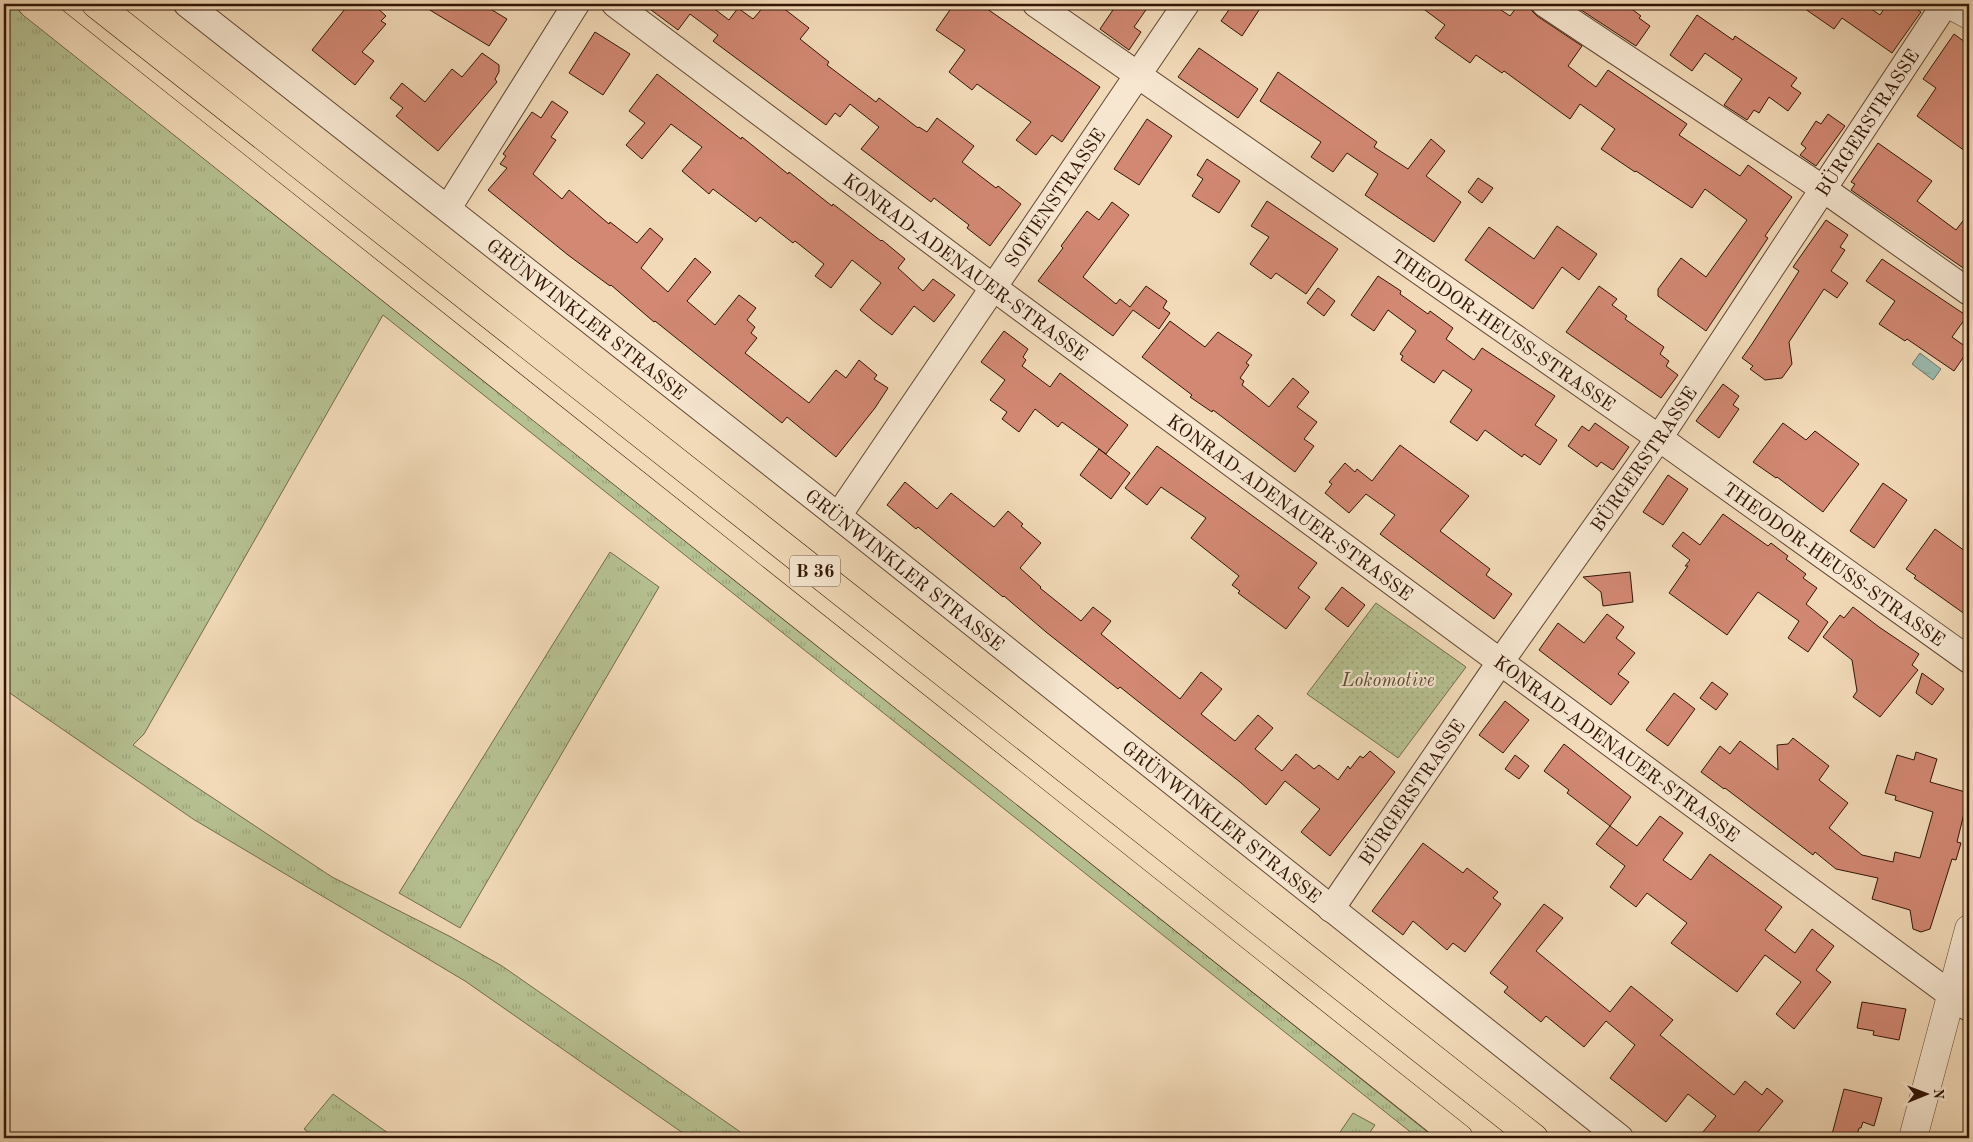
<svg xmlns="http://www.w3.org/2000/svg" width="1973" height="1142" font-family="'Old Standard TT',serif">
  <defs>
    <pattern id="grass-tufts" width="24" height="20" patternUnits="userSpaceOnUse" patternTransform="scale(1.25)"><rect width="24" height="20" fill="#b6c192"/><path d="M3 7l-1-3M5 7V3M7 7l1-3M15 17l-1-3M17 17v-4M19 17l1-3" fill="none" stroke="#9da57c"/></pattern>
    <pattern id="park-dots" width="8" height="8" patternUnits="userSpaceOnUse" patternTransform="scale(1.25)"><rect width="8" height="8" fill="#b6c192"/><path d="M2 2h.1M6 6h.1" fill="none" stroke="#9da57c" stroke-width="1.8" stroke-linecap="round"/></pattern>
    <pattern id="water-ripples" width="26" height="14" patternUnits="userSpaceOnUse" patternTransform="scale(1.25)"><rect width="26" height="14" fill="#9bbbb0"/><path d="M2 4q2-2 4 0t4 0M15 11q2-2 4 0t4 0" fill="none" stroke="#86a096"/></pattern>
  </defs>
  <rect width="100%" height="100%" fill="#f2dab8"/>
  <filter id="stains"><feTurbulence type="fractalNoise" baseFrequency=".004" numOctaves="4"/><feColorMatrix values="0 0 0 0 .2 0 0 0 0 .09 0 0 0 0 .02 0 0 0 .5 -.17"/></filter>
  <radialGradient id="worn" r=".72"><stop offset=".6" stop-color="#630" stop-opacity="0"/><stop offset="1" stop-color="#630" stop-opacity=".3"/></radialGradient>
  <path fill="url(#grass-tufts)" stroke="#746b4c" d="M4 4H16L1435 1138H1418L383 315 144 734 133 745 332 877 451 937 502 966 749 1138H690L465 981 193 819 4 689Z
    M610 552 659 587 460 928 399 893Z
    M333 1094 395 1138H316L304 1129Z
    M1353 1113 1375 1125 1366 1138H1336Z"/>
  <path fill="url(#park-dots)" stroke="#746b4c" d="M1376 603 1466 667 1398 758 1307 694Z"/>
  <path fill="url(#water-ripples)" stroke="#71796c" d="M1920 353 1941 369 1933 380 1912 364Z"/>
  <path fill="#d28873" stroke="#321506" d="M349 4H373L386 16 381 21 386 24 362 52 374 61 355 85 312 50Z
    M420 4H482L507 19 489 46Z
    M643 4H708L729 20 738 8 753 19 766 4H778L809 28 800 39 829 62 827 65 876 102 879 98 918 128 919 127 927 132 937 118 974 146 962 162 996 188 998 186 1021 204 990 246 967 228 969 225 934 198 931 202 861 149 879 127 850 104 840 117 835 113 826 125 713 41 718 35 690 14 678 30Z
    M954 4H980L1100 87 1062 142 1052 135 1036 155 1016 140 1031 122 977 84 972 90 949 72 965 50 936 30Z
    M1117 4H1150L1134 27 1141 32 1129 50 1100 29Z
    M1233 4H1263L1242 36 1221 21Z
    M1417 4H1492L1510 16 1519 4H1530L1532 11 1537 16 1582 46 1568 66 1596 87 1608 70 1687 124 1679 135 1740 176 1748 165 1792 197 1765 236 1768 238 1706 331 1658 296V289L1681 258 1706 277 1747 220 1705 189 1692 208 1636 171 1635 172 1601 149 1615 129 1580 104 1570 119 1504 71 1502 73 1476 55 1470 63 1435 38 1445 25Z
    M1572 4H1625L1641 16 1639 18 1650 26 1636 46Z
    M1798 4H1864L1880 15 1887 4H1909L1921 12 1892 53 1842 18 1834 29Z
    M1697 15 1733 40 1735 36 1797 78 1791 86 1801 93 1788 111 1769 97 1759 113 1754 110 1747 120 1724 105 1742 79 1705 53 1692 71 1670 55Z
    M595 32 630 54 603 95 569 73Z
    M1954 34 1969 45V154L1917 116 1936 88 1923 79Z
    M1199 48 1258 89 1238 118 1178 77Z
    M482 53 499 65V72L495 79 497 82 438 151 396 116 403 108 390 98 402 83 425 102 452 69 462 77Z
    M1278 72 1377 142 1374 147 1408 169 1431 139 1445 151 1426 176 1461 202 1434 242 1365 195 1378 174 1347 153 1333 172 1311 157 1321 142 1260 101Z
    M657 74 741 139 742 137 788 174 789 172 832 206 833 204 881 241 882 240 905 259 898 268 923 291 933 279 955 295 934 322 914 306 892 335 876 323 860 310 881 283 852 260 831 288 815 276 824 264 795 241 793 243 760 217 756 222 713 189 709 194 682 171 702 147 671 124 642 159 626 145 645 123 629 111Z
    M552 101 568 112 551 137 556 140 533 174 562 199 569 190 609 224 610 222 637 243 650 228 663 239 641 268 668 292 695 258 711 272 687 301 715 325 739 295 756 308 747 320 755 327 751 333 757 338 745 353 809 403 836 370 846 378 859 360 877 375 874 379 888 388 875 408 836 457 787 417 782 423 655 321 654 322 611 285 610 286 568 255 488 190 507 168 500 164 506 156 503 154 532 112 541 118Z
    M1828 114 1845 126 1816 166 1800 155 1806 148 1801 144 1816 121 1821 124Z
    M1147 119 1172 136 1139 185 1114 169Z
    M1878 143 1932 181 1917 201 1956 230 1969 213V272L1851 190 1855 184 1851 182Z
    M1207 159 1240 181 1219 213 1192 196 1203 179 1197 175Z
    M1478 178 1493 188 1482 203 1468 192Z
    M1267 201 1338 249 1306 294 1276 273 1271 279 1250 264 1269 237 1251 226Z
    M1112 202 1129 215 1083 277 1116 304 1120 299 1130 307 1146 286 1167 301 1163 308 1170 313 1159 329 1133 310 1113 336 1038 281 1063 248 1061 246 1087 211 1099 220Z
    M1826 220 1848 235 1840 247 1845 250 1831 271 1848 283 1837 298 1824 289 1789 342 1792 364 1782 378 1765 380 1750 369 1753 366 1742 358 1752 344 1799 271 1793 267Z
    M1557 226 1597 254 1579 280 1562 267 1533 309 1465 260 1489 227 1534 259Z
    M1882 259 1967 316 1952 337 1969 349 1954 371 1907 339 1905 341 1879 324 1895 301 1866 281Z
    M1378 276 1401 291 1400 294 1428 314 1430 311 1453 328 1446 339 1474 360 1482 348 1555 396 1535 425 1557 440 1540 465 1524 454 1522 457 1485 430 1477 441 1450 422 1472 390 1443 370 1434 383 1401 360 1403 356 1400 354 1416 331 1388 310 1374 331 1351 315Z
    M1599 286 1617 299 1612 305 1627 316 1625 319 1664 347 1660 354 1669 361 1666 366 1678 375 1661 398 1566 332Z
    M1318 288 1335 301 1324 316 1307 303Z
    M1170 321 1205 347 1218 332 1252 355 1246 363 1249 365 1240 378 1244 381 1242 385 1269 407 1293 378 1309 392 1297 407 1317 422 1304 439 1314 446 1295 472 1213 410 1212 412 1190 397 1192 395 1142 357Z
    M1004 331 1028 349 1023 357 1026 360 1022 366 1050 387 1060 373 1128 425 1106 454 1062 422 1058 427 1035 409 1019 432 1002 419 1007 412 990 400 1005 380 981 362Z
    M1723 384 1739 396 1733 405 1739 409 1719 438 1696 421Z
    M1595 423 1629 447 1613 470 1601 462 1597 467 1568 446 1582 426 1589 431Z
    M1783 423 1806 440 1815 431 1859 464 1823 512 1777 477 1776 478 1753 462Z
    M1400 445 1469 496 1440 531 1490 569 1486 575 1512 594 1494 619 1380 534 1395 515 1366 494 1349 513 1325 493 1332 484 1329 482 1345 463 1355 472 1357 469 1372 481Z
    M1157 446 1317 563 1298 588 1310 597 1286 629 1238 593 1240 591 1232 585 1239 576 1191 538 1206 518 1161 487 1147 505 1125 488Z
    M1099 449 1130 473 1111 499 1080 475Z
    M1668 475 1688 489 1663 525 1643 512Z
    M905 482 937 509 951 493 994 527 1008 511 1023 524 1021 526 1041 543 1020 568 1041 587 1040 588 1081 621 1093 607 1111 621 1101 634 1180 699 1201 672 1222 689 1201 714 1235 741 1258 715 1273 728 1255 749 1282 771 1296 754 1314 769 1319 765 1338 780 1348 766 1350 769 1360 756 1363 758 1370 751 1395 772 1330 856 1301 832 1320 809 1285 781 1266 805 1240 782 1120 687 1118 689 1046 632 1004 596 1003 597 918 527 916 529 887 505Z
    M1883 483 1907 500 1874 548 1850 531Z
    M1723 514 1768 546 1771 543 1788 556 1786 559 1806 574 1803 578 1817 588 1806 604 1828 622 1808 652 1788 638 1799 621 1758 592 1727 635 1669 593 1688 566H1685L1690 560 1672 546 1683 532 1700 545Z
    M1935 529 1969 554V617L1914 578 1916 576 1906 569Z
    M1630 572 1633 602 1603 606 1601 592 1583 577Z
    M1342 587 1365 605 1348 627 1325 609Z
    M1853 607 1879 627 1919 654 1912 665 1918 670 1880 717 1853 697 1857 691 1852 660 1823 637 1840 615 1844 618Z
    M1607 614 1624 627 1616 638 1635 653 1618 674 1629 682 1611 705 1539 650 1558 623 1584 643Z
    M1922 673 1944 689 1932 705 1916 693Z
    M1712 682 1728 694 1716 710 1700 698Z
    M1674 693 1695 709 1668 746 1646 730Z
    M1505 701 1529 720 1503 753 1479 735Z
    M1793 738 1829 766 1819 780 1848 803 1829 828 1862 855 1893 862 1895 852 1920 858 1933 812 1895 800 1896 796 1885 793 1897 755 1914 760 1916 752 1937 759 1930 782 1969 793 1957 842 1961 843 1956 860 1952 859 1930 929 1921 932 1913 929 1910 910 1872 899 1878 878 1836 869 1815 852 1813 855 1725 788 1724 789 1701 772 1720 746 1730 754 1740 741 1778 770 1777 745 1788 744Z
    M1564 744 1631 797 1610 826 1567 793 1569 790 1544 771Z
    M1515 755 1529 766 1519 779 1505 769Z
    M1660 816 1683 833 1663 860 1691 880 1710 854 1782 907 1765 930 1795 953 1812 929 1834 946 1816 970 1831 982 1794 1029 1776 1014 1801 982 1765 955 1737 992 1671 943 1687 923 1647 893 1636 907 1610 887 1625 866 1596 844 1610 826 1637 846Z
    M1423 843 1463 873 1467 868 1498 892 1493 898 1501 904 1465 952 1453 943 1447 950 1413 921 1403 935 1372 911Z
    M1544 904 1563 918 1536 951 1610 1012 1631 986 1673 1020 1660 1035 1734 1095 1745 1081 1762 1095 1767 1088 1783 1101 1753 1138H1698L1716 1116 1688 1094 1666 1122 1610 1078 1635 1045 1606 1021 1584 1047 1546 1016 1541 1022 1504 992 1508 987 1490 973Z
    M1862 1002 1906 1009 1899 1040 1873 1035 1874 1031 1857 1028Z
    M1844 1089 1882 1098 1874 1126 1863 1122 1861 1128H1859L1856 1138H1831Z"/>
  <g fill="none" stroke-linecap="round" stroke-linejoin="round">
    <defs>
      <g id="minor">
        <path id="s1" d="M187 4 838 516 1620 1138"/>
        <path id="s2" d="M615 4 994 288 1969 1008"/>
        <path id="s3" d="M1036 4 1659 438 1969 660"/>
        <path d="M1545 4 1822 188 1969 292"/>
        <path d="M448 208 576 4"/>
        <path id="s4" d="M838 516 1186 4"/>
        <path id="s5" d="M1331 909 1501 661 1659 438 1945 4"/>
      </g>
      <path id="tertiary" d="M1949 4 1969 15
        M1913 1138 1969 929"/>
      <path id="primary" d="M32 4 1459 1138
        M96 4 1534 1138"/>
    </defs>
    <use href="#minor" stroke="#624632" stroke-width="28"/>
    <use href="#tertiary" stroke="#624632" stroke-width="29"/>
    <use href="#primary" stroke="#321506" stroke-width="29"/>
    <use href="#minor" stroke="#f7e7d1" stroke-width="26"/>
    <use href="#tertiary" stroke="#f7e7d1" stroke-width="28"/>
    <use href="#primary" stroke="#f2dab8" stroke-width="28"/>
  </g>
  <g text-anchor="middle" stroke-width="4.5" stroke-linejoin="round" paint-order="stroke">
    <rect fill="#f7e7d1" stroke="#6d5443" stroke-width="1" x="790" y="555.5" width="50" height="31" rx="4"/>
    <g font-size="18" font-weight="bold" fill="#321506">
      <text x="815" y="577">B 36</text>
    </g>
    <g font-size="19" fill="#321506" stroke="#f7e7d1">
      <text dy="7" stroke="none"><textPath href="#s5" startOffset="952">BÜRGERSTRASSE</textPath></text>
      <text dy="7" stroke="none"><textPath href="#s4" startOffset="385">SOFIENSTRASSE</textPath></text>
      <text dy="7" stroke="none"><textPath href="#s2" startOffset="438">KONRAD-ADENAUER-STRASSE</textPath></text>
      <text dy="7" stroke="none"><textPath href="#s1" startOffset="509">GRÜNWINKLER STRASSE</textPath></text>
      <text dy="7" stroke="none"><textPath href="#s3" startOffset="570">THEODOR-HEUSS-STRASSE</textPath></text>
      <text dy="7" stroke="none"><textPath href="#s5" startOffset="548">BÜRGERSTRASSE</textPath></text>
      <text dy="7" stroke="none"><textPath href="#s2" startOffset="842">KONRAD-ADENAUER-STRASSE</textPath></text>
      <text dy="7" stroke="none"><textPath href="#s3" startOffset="975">THEODOR-HEUSS-STRASSE</textPath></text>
      <text dy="7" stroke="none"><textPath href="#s1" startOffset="914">GRÜNWINKLER STRASSE</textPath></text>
      <text dy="7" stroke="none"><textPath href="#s2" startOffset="1248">KONRAD-ADENAUER-STRASSE</textPath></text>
      <text dy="7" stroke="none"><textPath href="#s5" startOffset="142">BÜRGERSTRASSE</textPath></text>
      <text dy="7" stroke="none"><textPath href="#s1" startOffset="1319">GRÜNWINKLER STRASSE</textPath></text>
    </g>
    <g font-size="19" font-style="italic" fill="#5a4930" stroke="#f7e7d1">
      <text x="1388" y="686">Lokomotive</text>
    </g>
  </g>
  <rect width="1973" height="1142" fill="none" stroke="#f2dab8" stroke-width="20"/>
  <rect x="5" y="5" width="1963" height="1132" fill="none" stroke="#321506" stroke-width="2.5"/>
  <rect x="10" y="10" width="1953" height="1122" fill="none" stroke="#321506"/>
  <g transform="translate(1926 1094) rotate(89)" stroke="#f7e7d1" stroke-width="4" paint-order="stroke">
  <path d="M0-4L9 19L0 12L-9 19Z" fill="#321506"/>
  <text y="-8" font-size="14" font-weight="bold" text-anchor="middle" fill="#321506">N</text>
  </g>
  <rect width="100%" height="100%" filter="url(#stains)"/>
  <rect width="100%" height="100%" fill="url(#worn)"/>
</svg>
